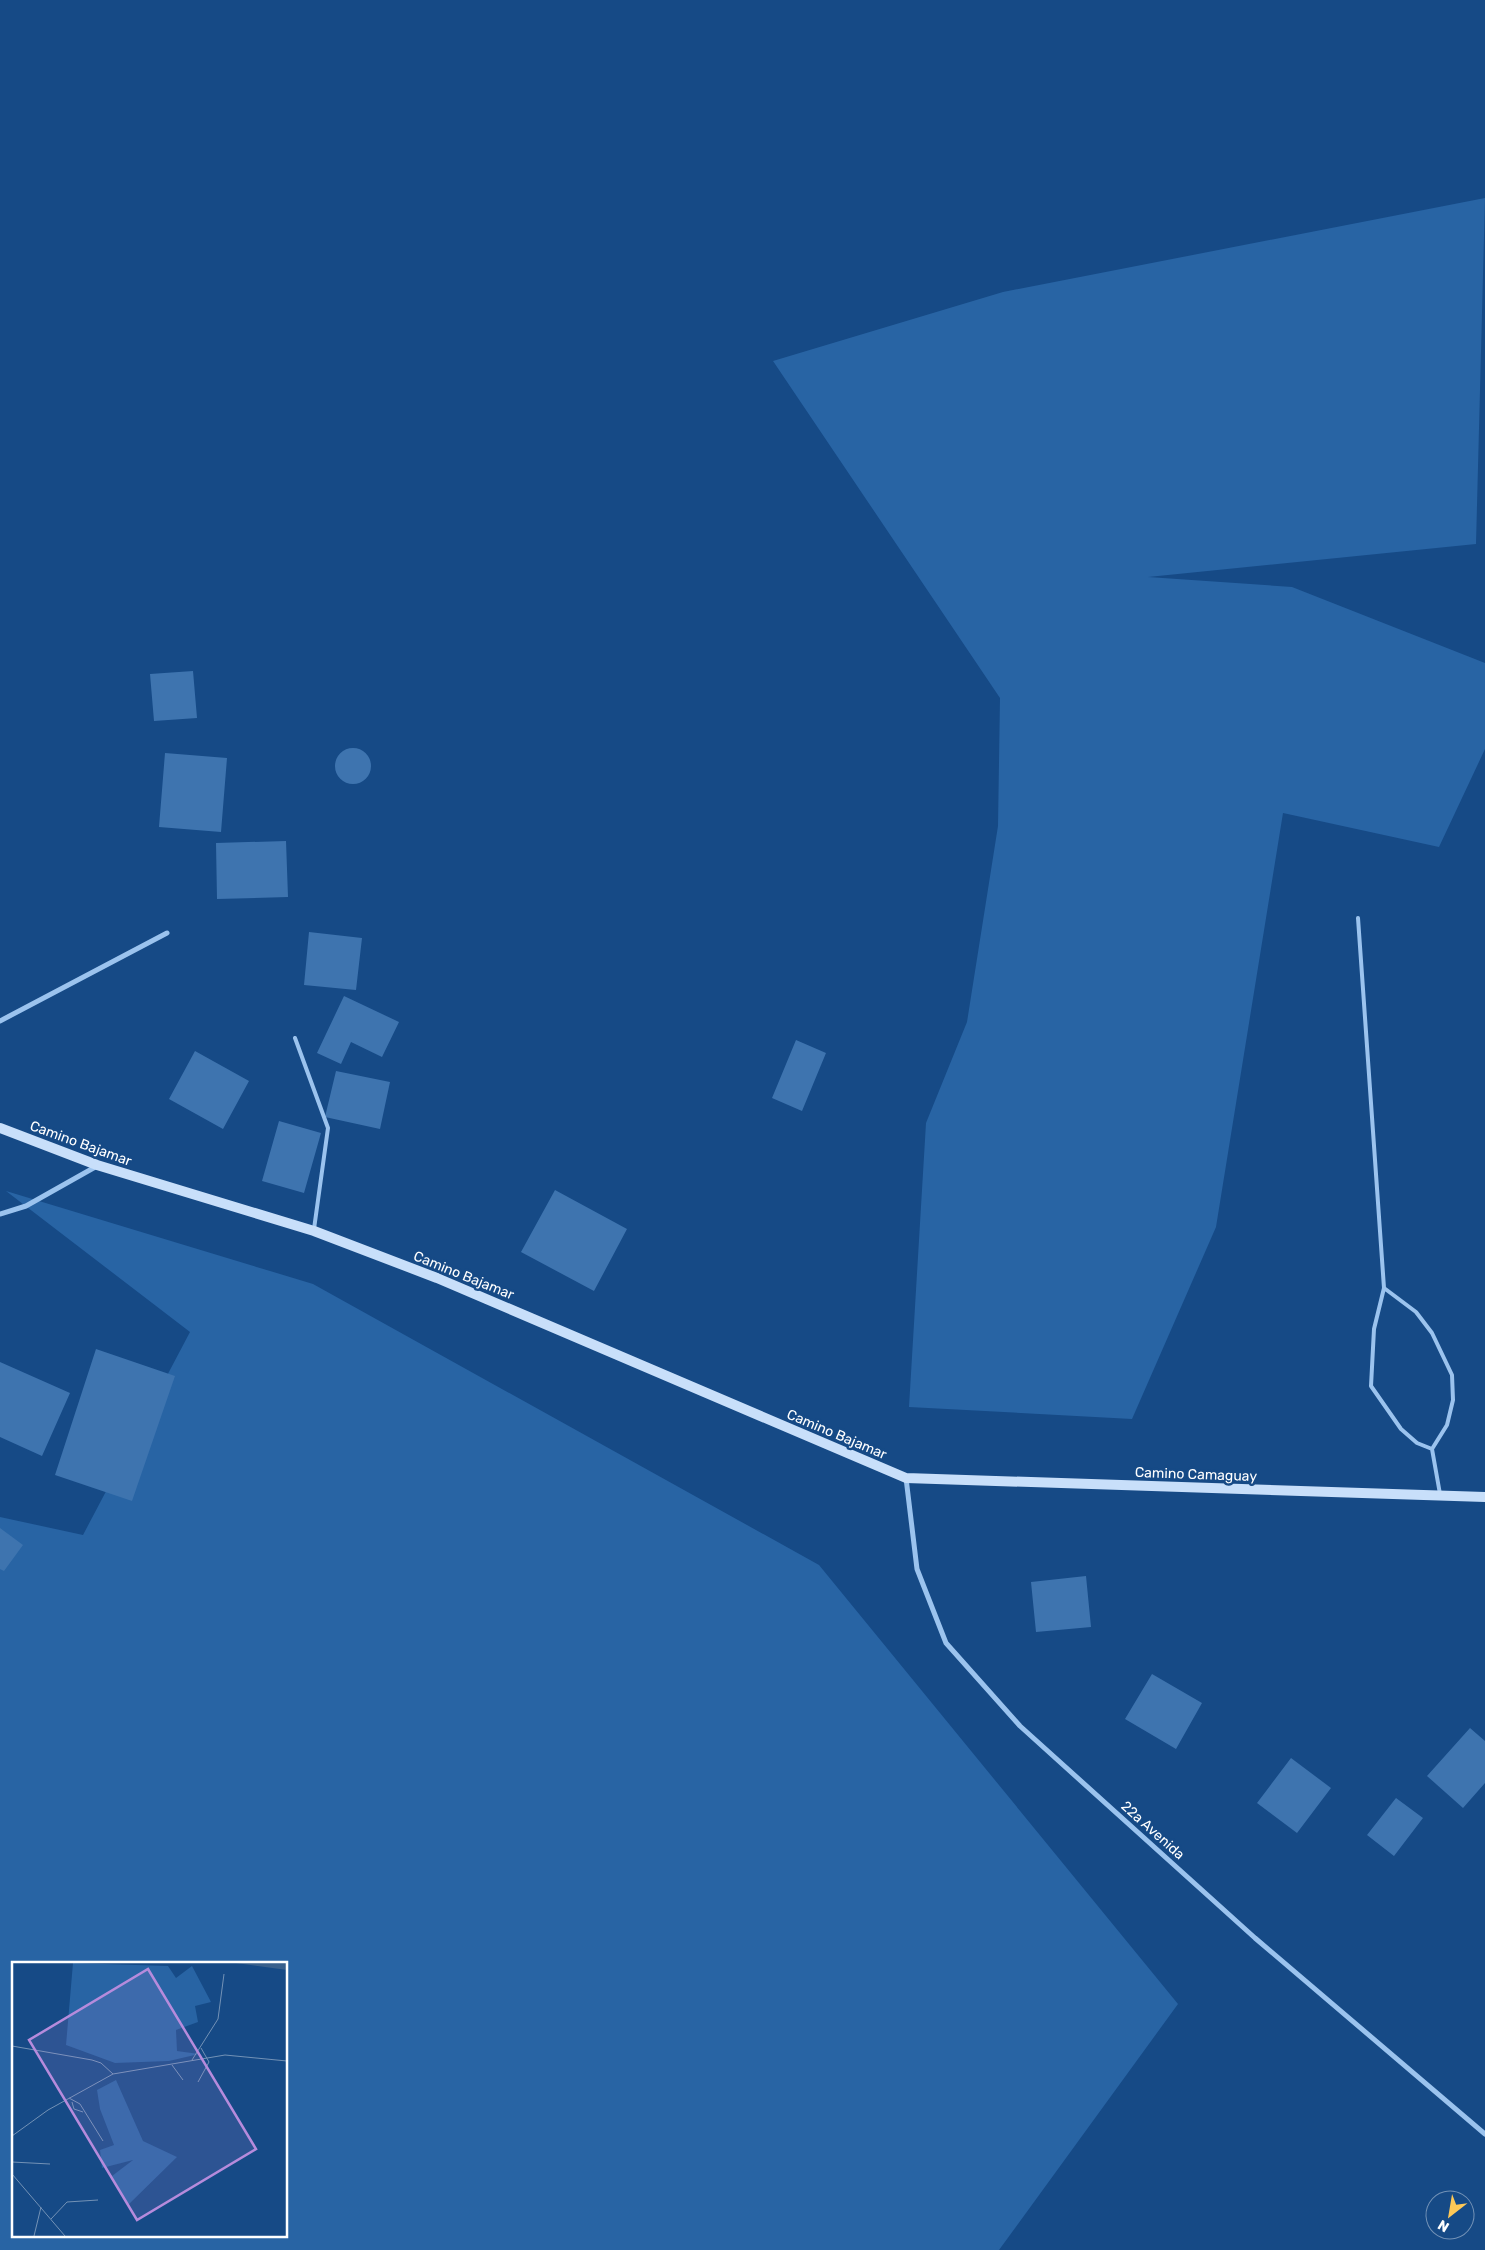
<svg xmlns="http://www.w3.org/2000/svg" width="1485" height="2250" font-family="Rubik,sans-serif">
  <rect width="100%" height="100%" fill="#164a86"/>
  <path fill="#2864a4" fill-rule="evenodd" d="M1485 198 1476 544 1148 577 1292 587 1485 663V749L1439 847 1283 813 1216 1227 1132 1419 909 1407 926 1123 967 1022 998 826 1000 698 773 361 1003 292Z
    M6 1191 313 1284 819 1565 1178 2004 999 2250H0V1517L83 1535 190 1332ZM14 1964H286V2236H14Z"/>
  <path fill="#3e74af" d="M193 671 197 718 154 721 150 674Z
    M335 766a18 18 0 1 1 36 0a18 18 0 1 1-36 0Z
    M165 753 227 758 221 832 159 827Z
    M286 841 288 897 217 899 216 843Z
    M309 932 362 938 356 990 304 985Z
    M344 996 399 1022 382 1057 351 1042 341 1064 317 1053Z
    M796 1040 826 1053 802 1111 772 1098Z
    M195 1051 249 1081 223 1129 169 1099Z
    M336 1071 390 1082 380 1129 325 1117Z
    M279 1121 321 1133 304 1193 262 1181Z
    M555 1190 627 1229 594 1291 521 1252Z
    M96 1349 175 1376 132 1501 55 1475Z
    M0 1362 70 1393 42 1456 0 1437Z
    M0 1528 23 1545 4 1571 0 1569Z
    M1086 1576 1091 1627 1036 1632 1031 1582Z
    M1152 1674 1202 1703 1176 1749 1125 1719Z
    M1470 1728 1485 1741V1783L1463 1808 1427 1776Z
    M1291 1758 1331 1788 1297 1833 1257 1803Z
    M1396 1798 1423 1818 1394 1856 1367 1835Z"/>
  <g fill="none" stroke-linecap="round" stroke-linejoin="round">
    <path stroke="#9bc3ee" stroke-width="4" d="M1358 918 1384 1288 1374 1329 1371 1386 1401 1429 1417 1443 1432 1449 1440 1494
      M295 1038 328 1128 314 1229
      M1384 1288 1416 1312 1432 1333 1452 1375 1453 1400 1447 1425 1432 1449"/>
    <path stroke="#9bc3ee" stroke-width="5" d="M0 1021 167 933
      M0 1214 26 1206 97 1166
      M906 1478 917 1569 946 1643 1020 1726 1255 1938 1485 2134"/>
    <path stroke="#c8dffa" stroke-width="10" d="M0 1128 97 1165 314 1231 437 1278 906 1478 1485 1497"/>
  </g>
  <g text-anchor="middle" stroke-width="5" stroke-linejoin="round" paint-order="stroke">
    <g font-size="14" fill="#fff" stroke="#164a86">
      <text transform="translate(81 1143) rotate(20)" y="5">Camino Bajamar</text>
      <text transform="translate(464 1275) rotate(22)" y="5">Camino Bajamar</text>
      <text transform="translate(837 1434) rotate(23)" y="5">Camino Bajamar</text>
      <text transform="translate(1196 1474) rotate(2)" y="5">Camino Camaguay</text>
      <text transform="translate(1153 1830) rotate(42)" y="5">22a Avenida</text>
    </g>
  </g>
  <g transform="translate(12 1962)">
    <rect width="275" height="275" fill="#164a86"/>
    <path d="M61 1 156 4 164 16 180 4 199 40 183 44 186 60 164 68 165 89 187 92 157 99 103 101 54 83ZM104 118 131 179 165 195 116 243 100 214 121 198 90 206 88 188 102 183 88 147 85 128Z" fill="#2864a4"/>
    <path d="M224 1H275V8Z" fill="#39608c"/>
    <path fill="none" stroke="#7392b6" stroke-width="1" d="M0 84 80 98 89 101 101 112M180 98 206 57 212 12M160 103 171 118M186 120 197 100 189 86M57 136 68 142 91 179M60 140 62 147 71 150M0 174 36 148 101 112 213 93 275 99M0 200 38 202M0 212 53 274M39 257 55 240 86 238M22 274 29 245"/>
    <path fill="#b68bdc" fill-opacity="0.15" stroke="#b68bdc" stroke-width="2.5" d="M136 7 244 187 125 258 17 78Z"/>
    <rect width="275" height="275" fill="none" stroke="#fff" stroke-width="2.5"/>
  </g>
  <g transform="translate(1450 2215) rotate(211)"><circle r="24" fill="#164a86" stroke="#7392b6"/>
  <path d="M0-4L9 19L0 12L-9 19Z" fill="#ffc957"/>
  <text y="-8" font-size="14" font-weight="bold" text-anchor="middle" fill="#ffffff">N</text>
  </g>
</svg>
